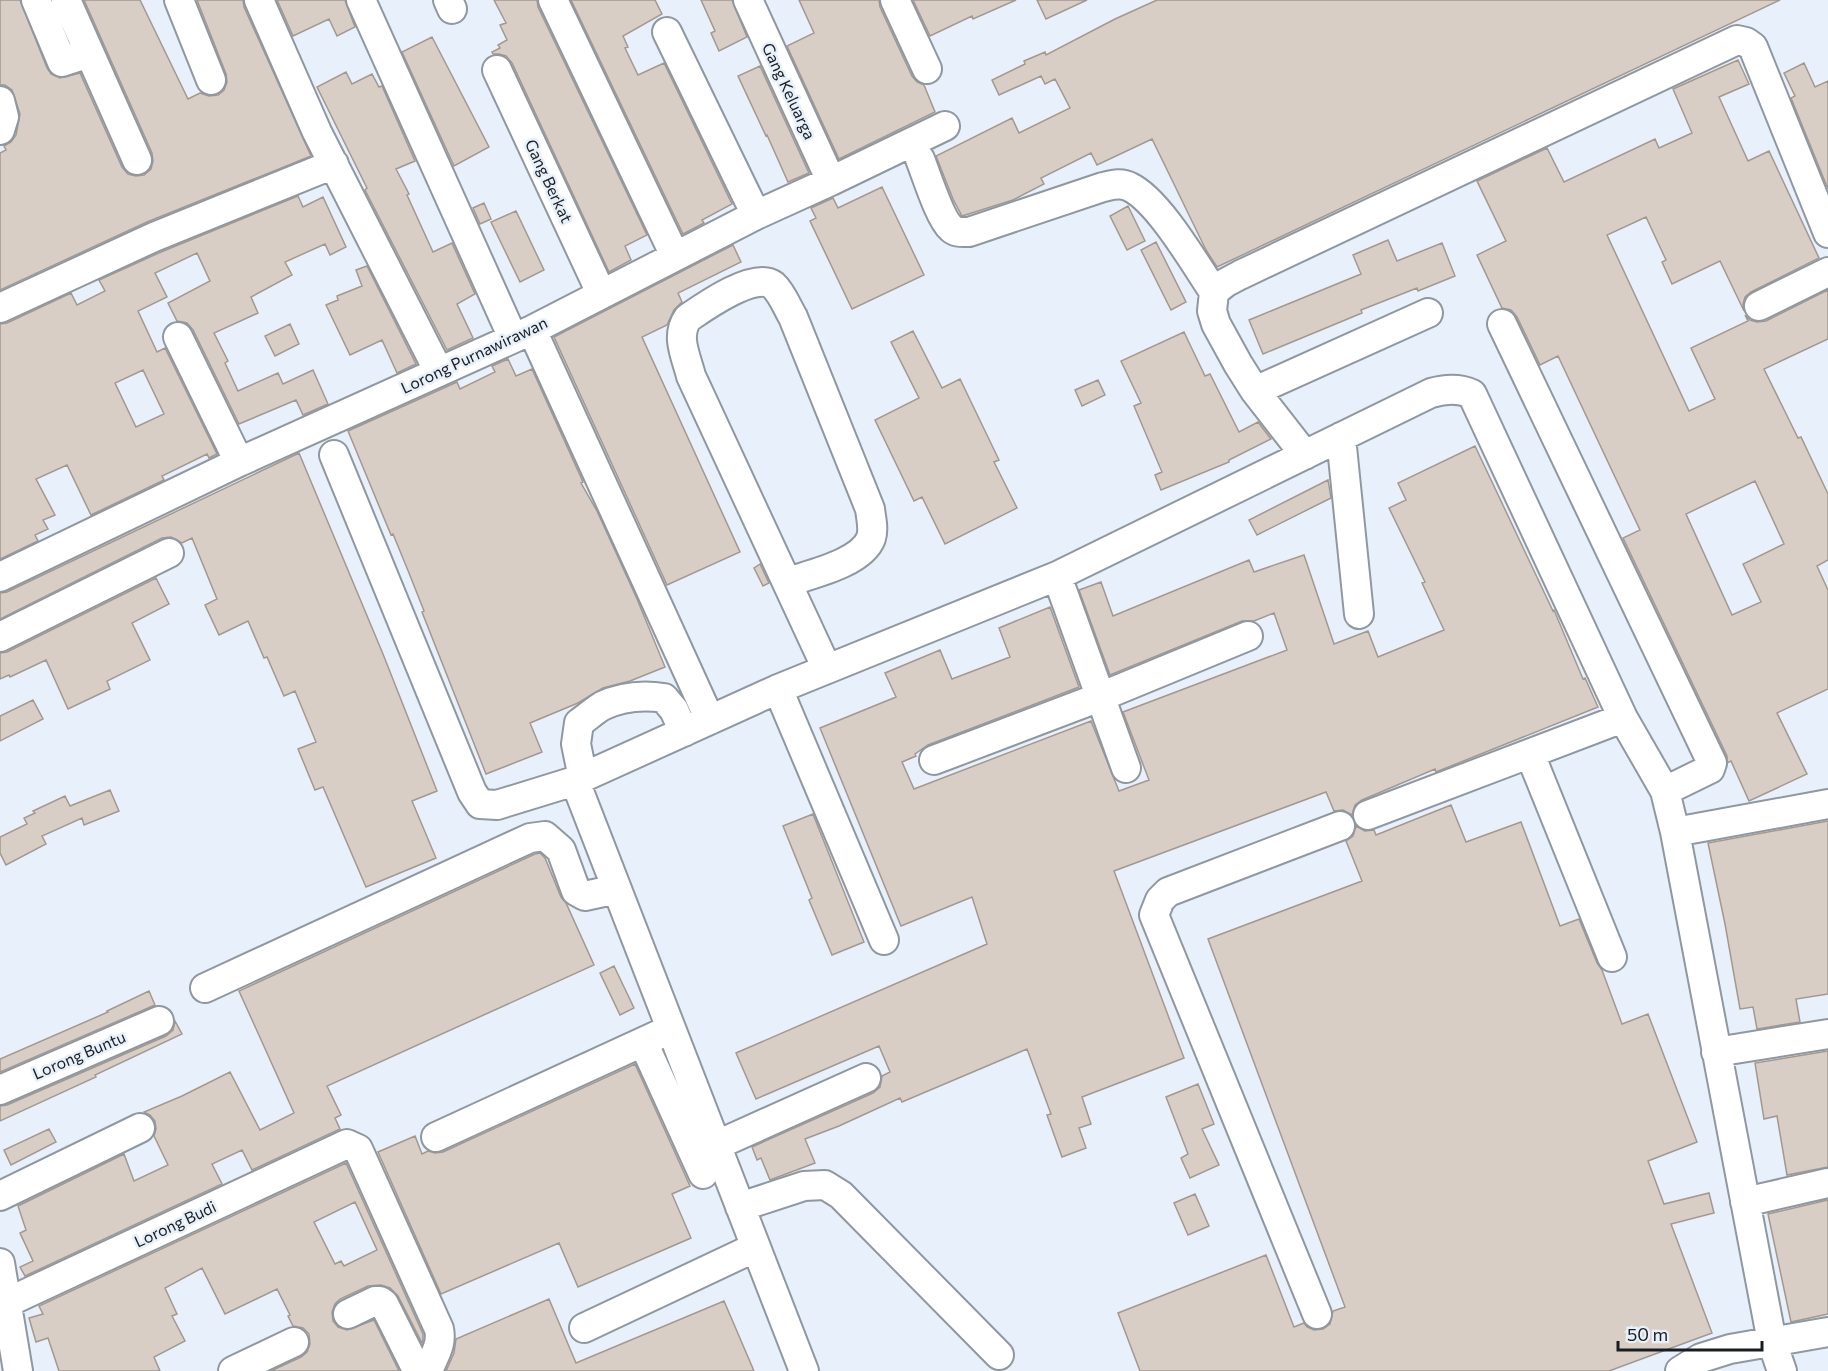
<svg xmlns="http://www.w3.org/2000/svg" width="1828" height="1371" font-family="Commissioner,sans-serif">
  <rect width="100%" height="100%" fill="#e8f1fb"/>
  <path fill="#d9cec6" stroke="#a29890" stroke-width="1.5" fill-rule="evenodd" d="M0 0H20L47 68 51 74 60 78 80 73 122 167 128 174 136 176 144 175 151 169 153 161 152 153 84 0H140L188 99 200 93 209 96 218 95 224 90 227 82 226 74 197 0H243L244 7 311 156 147 222 0 290V153L6 150 4 146 11 142 16 135 20 114 12 90 5 85H0Z
    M277 0H345L355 27 337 36 329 19 293 36Z
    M494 0H537L538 7 647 235 625 246 631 260 609 272 512 63 506 56 499 54H493L492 52 500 48 498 45 507 40 500 25 506 23Z
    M571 0H655L662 14 623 36 628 47 625 48 638 75 664 63 732 204 702 220 704 223 683 234Z
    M701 0H732L747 37 719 51 711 33 715 31Z
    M799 0H879L880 7 912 76 917 82 924 85 935 112 839 159 787 46 814 33Z
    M913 0H1016L973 19 972 16 930 36Z
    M1037 0H1087L1046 19Z
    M1157 0H1780L1217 267 1206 250 1152 139 1097 165 1091 153 1041 178 1044 184 1013 200 962 216 953 199 936 156 1012 118 1019 133 1070 108 1055 79 1045 84 1041 76 999 95 992 80 1025 64 1024 61 1045 52 1046 55 1115 19Z
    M432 37 489 147 454 166 402 52Z
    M1738 60 1749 84 1719 97 1748 161 1769 151 1819 258 1751 292 1745 297 1743 304 1744 311 1720 261 1672 284 1662 262 1666 260 1646 217 1607 235 1689 411 1715 399 1691 348 1748 321 1745 315 1750 320 1757 322 1766 321 1828 290V339L1764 369 1798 438 1801 437 1828 494V560L1817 566 1828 590V689L1777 713 1807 774 1749 801 1731 761 1727 763V756L1623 538 1640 530 1558 356 1540 365 1517 317 1511 310 1502 308 1477 255 1506 241 1477 181 1547 148 1564 182 1655 139 1659 148 1692 133 1673 89ZM1755 481 1784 544 1743 564 1761 602 1732 615 1686 514Z
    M1804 63 1815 87 1828 81V189L1791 98 1795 96 1784 73Z
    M760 66 809 173 788 182 767 135 766 136 738 76Z
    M346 72 352 84 372 74 379 87 382 86 415 161 396 169 409 194 407 195 433 252 452 243 475 294 457 304 473 338 447 350 365 190 367 188 317 87Z
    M882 187 924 275 852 309 810 221 816 218 811 208 833 198 838 208Z
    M298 196 303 207 323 197 346 247 330 255 325 244 285 262 292 275 251 297 258 313 214 333 228 361 225 363 238 391 278 373 283 384 313 370 328 404 303 415 296 400 239 424 193 330 187 323 177 321 168 303 210 281 197 253 155 273 167 297 138 311 157 352 165 348 217 454 209 458 207 454 162 476 164 480 91 515 67 465 36 479 55 515 43 520 48 529 35 535 38 541 0 559V324L7 323 71 293 77 305 105 291 99 280 161 252ZM143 370 164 414 136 427 115 383Z
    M484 203 491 219 480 224 473 208Z
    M1128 206 1145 241 1127 250 1110 216Z
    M516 211 544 270 520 282 491 222Z
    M1388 240 1397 261 1442 243 1455 276 1418 291 1417 288 1361 310 1362 313 1263 354 1249 320 1361 274 1353 255Z
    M1156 242 1186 302 1171 310 1141 250Z
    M733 245 741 262 678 293 682 302 674 310 667 325 642 337 740 552 667 585 554 337Z
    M367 266 416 364 397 373 382 340 350 355 326 305 338 300 337 296 362 286 356 270Z
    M290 324 299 344 275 356 265 336Z
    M913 331 942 388 960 379 999 460 994 462 1017 508 945 544 922 497 914 501 875 420 919 398 891 342Z
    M1184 332 1205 376 1210 374 1239 432 1258 422 1271 439 1229 460V462L1161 490 1155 475 1162 472 1134 406 1141 403 1121 361Z
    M508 359 516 376 532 369 583 482 581 483 597 511 637 599 665 667 630 681 603 688 578 703 530 723 542 752 486 774 422 612 424 611 409 573 393 534 391 535 348 431 457 382 460 389 495 372 492 366Z
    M1098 380 1105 395 1082 406 1075 390Z
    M1475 446 1553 611 1554 610 1583 679 1585 678 1598 707 1436 772 1435 769 1362 800 1355 805 1352 815 1343 810 1334 811 1326 792 1114 871 1184 1058 1082 1097 1091 1124 1079 1128 1086 1148 1062 1157 1047 1115 1051 1114 1027 1049 902 1102 900 1098 839 1126 805 1139 815 1163 770 1180 761 1158 757 1160 752 1147 873 1093 880 1087 882 1076 890 1072 879 1046 756 1099 736 1053 987 944 972 897 901 926 820 728 896 697 885 673 940 650 952 679 1010 657 999 628 1050 607 1079 687 928 745 915 754 916 756 902 762 914 789 1091 721 1119 791 1149 780 1123 712 1287 650 1274 613 1254 621H1242L1110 675 1079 590 1101 582 1113 616 1249 560 1254 572 1304 555 1334 644 1368 631 1378 657 1444 630 1422 583 1425 582 1389 508 1406 500 1398 483Z
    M299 453 383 654 437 791 412 801 436 858 366 887 323 787 315 790 298 749 316 742 295 691 284 696 267 657 264 658 248 621 219 635 205 605 217 599 192 538 182 543 171 537 162 538 0 619V593L7 592Z
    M1328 480 1331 498 1257 535 1249 520Z
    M760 564 769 583 763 586 754 568Z
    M156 578 169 604 132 623 150 660 107 681 110 689 68 709 46 660 10 677 9 675 0 679V653L7 652Z
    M33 700 43 719 0 741V716Z
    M110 790 119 811 84 825 82 818 42 836 46 844 6 865 0 853V837L27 824 24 818 35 813 33 811 65 796 70 806Z
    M1451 805 1466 842 1521 822 1560 926 1579 919 1597 963 1602 970 1622 1024 1648 1014 1697 1142 1648 1161 1664 1204 1709 1193 1714 1213 1671 1224 1712 1333 1609 1371H1140L1118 1313 1266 1255 1294 1327 1304 1323 1307 1327 1314 1330 1323 1329 1330 1324 1333 1311 1345 1307 1208 939 1362 881 1346 841 1353 836 1356 826 1365 831 1374 830 1376 835Z
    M813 814 864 942 832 955 809 900 812 898 783 826Z
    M1828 821V994L1796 999 1800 1022 1757 1029 1753 1007 1740 1009 1725 924 1708 843Z
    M540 853 545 858 561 897 566 903 594 965 327 1086 341 1115 335 1118 340 1129 252 1170 242 1150 212 1164 222 1184 25 1276 20 1267 33 1261 20 1233 26 1230 18 1206 124 1154 134 1181 168 1165 154 1136 156 1129 155 1121 150 1115 144 1112 182 1096 230 1072 260 1130 294 1113 239 991 535 854Z
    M614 966 634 1008 620 1015 600 973Z
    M149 991 155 1005 0 1072V1059L108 1012 107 1011Z
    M175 1021 182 1034 95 1075 96 1077 0 1121V1106L7 1105 166 1036 173 1030Z
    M1828 1051V1167L1787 1175 1777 1116 1764 1119 1755 1063Z
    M635 1064 690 1186 672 1194 691 1238 578 1287 559 1243 441 1294 378 1152 415 1136 422 1154 428 1151 435 1153 443 1152Z
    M1198 1084 1214 1124 1202 1129 1219 1165 1190 1178 1181 1158 1188 1154 1166 1097Z
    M49 1129 56 1142 11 1165 4 1150Z
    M346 1163 423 1334V1340L422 1343 398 1296 390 1288 381 1285 368 1286 340 1299 335 1304 332 1312 333 1321 338 1327 347 1330 374 1320 399 1371H271L301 1357 307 1352 310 1344 309 1334 303 1328 293 1326 288 1316 290 1315 277 1289 225 1314 202 1268 165 1288 177 1314 172 1316 185 1341 154 1357 160 1371H59L48 1338 36 1342 29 1318 43 1314 39 1306ZM355 1202 377 1250 344 1266 341 1261 335 1264 314 1222Z
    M1195 1194 1209 1226 1188 1235 1174 1203Z
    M1828 1200V1314L1791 1322 1768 1214Z
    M549 1299 576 1363 724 1301 754 1371H446L454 1353 456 1339Z"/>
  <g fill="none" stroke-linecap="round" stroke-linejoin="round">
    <defs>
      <path id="minor" d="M36 0 62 62 83 55 90 57
        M66 0 137 160
        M179 0 211 80
        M259 0 317 132 439 372
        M361 0 513 338
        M448 0 452 9
        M553 0 675 256
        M748 0 831 181
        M895 0 927 69
        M667 32 756 215
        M497 70 601 293
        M0 101 4 117 0 130
        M920 159C926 174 940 219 951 228 956 233 962 232 969 232L1103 187C1112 185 1121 182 1130 187 1159 201 1195 264 1214 292
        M1759 306 1828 272
        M0 308 154 237 334 164
        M1502 324 1712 763 1710 769 1665 791
        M532 330 710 720
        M178 337 239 462
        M1255 391 1428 313
        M1341 437 1359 614
        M334 455 472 792 480 804 497 805 575 781 778 689 1057 576 1431 393C1445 389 1459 388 1472 394L1623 718 1665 791 1675 832 1772 1342 1782 1371
        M1305 455 1255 391 1238 364 1216 324 1212 311 1214 292 1225 283 1240 275 1737 40 1746 42 1753 47 1828 233
        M1057 576 1126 768
        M0 577 239 462 532 330 756 215 831 181 945 126
        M788 582C811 574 862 563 871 538 874 529 871 518 870 509L793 317C787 307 782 293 773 285 755 271 704 307 688 318 675 336 686 356 691 376L827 669
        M0 637 169 553
        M778 689 884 940
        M1530 754 1612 957
        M934 760 1100 697 1248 636
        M583 778 576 744 579 723C586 718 594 711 602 706 621 697 644 695 664 698L674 710 684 732
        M575 781 804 1371
        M1368 815 1623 718
        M1675 832 1828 804
        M205 988 530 838 545 836 561 850 576 891 585 896 617 889
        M643 1042 703 1174
        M1716 1052 1828 1034
        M0 1090 159 1021
        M436 1137 671 1029
        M717 1145 866 1078
        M0 1196 140 1128
        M1745 1202 1828 1183
        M740 1207 804 1186 825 1185 841 1195 999 1355
        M0 1263 18 1371
        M6 1303 347 1144 358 1149 439 1329C442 1343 436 1352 431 1364
        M348 1314 375 1301H380L384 1304 415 1366
        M1317 1314 1154 915 1160 900 1168 892 1340 826
        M584 1328 756 1247
        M233 1371 294 1342
        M1680 1371 1701 1358 1730 1349 1828 1332"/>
    </defs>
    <use href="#minor" stroke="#8f97a0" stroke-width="32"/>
    <use href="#minor" stroke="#fff" stroke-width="28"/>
  </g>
  <g text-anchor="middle" stroke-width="5" stroke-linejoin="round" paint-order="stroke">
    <g font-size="16" fill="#1a1d20" stroke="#e8f1fb">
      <text transform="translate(789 91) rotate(65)" y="6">Gang Keluarga</text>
      <text transform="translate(549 181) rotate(65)" y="6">Gang Berkat</text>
      <text transform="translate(474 355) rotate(-25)" y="6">Lorong Purnawirawan</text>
      <text transform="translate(79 1055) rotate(-23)" y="6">Lorong Buntu</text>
      <text transform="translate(175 1224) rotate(-25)" y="6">Lorong Budi</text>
    </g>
  </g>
  <path d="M1618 1341v9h144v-9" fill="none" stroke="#1a1d20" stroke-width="3"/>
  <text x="1627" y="1341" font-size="18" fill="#1a1d20" stroke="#e8f1fb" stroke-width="4.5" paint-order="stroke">50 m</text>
</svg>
